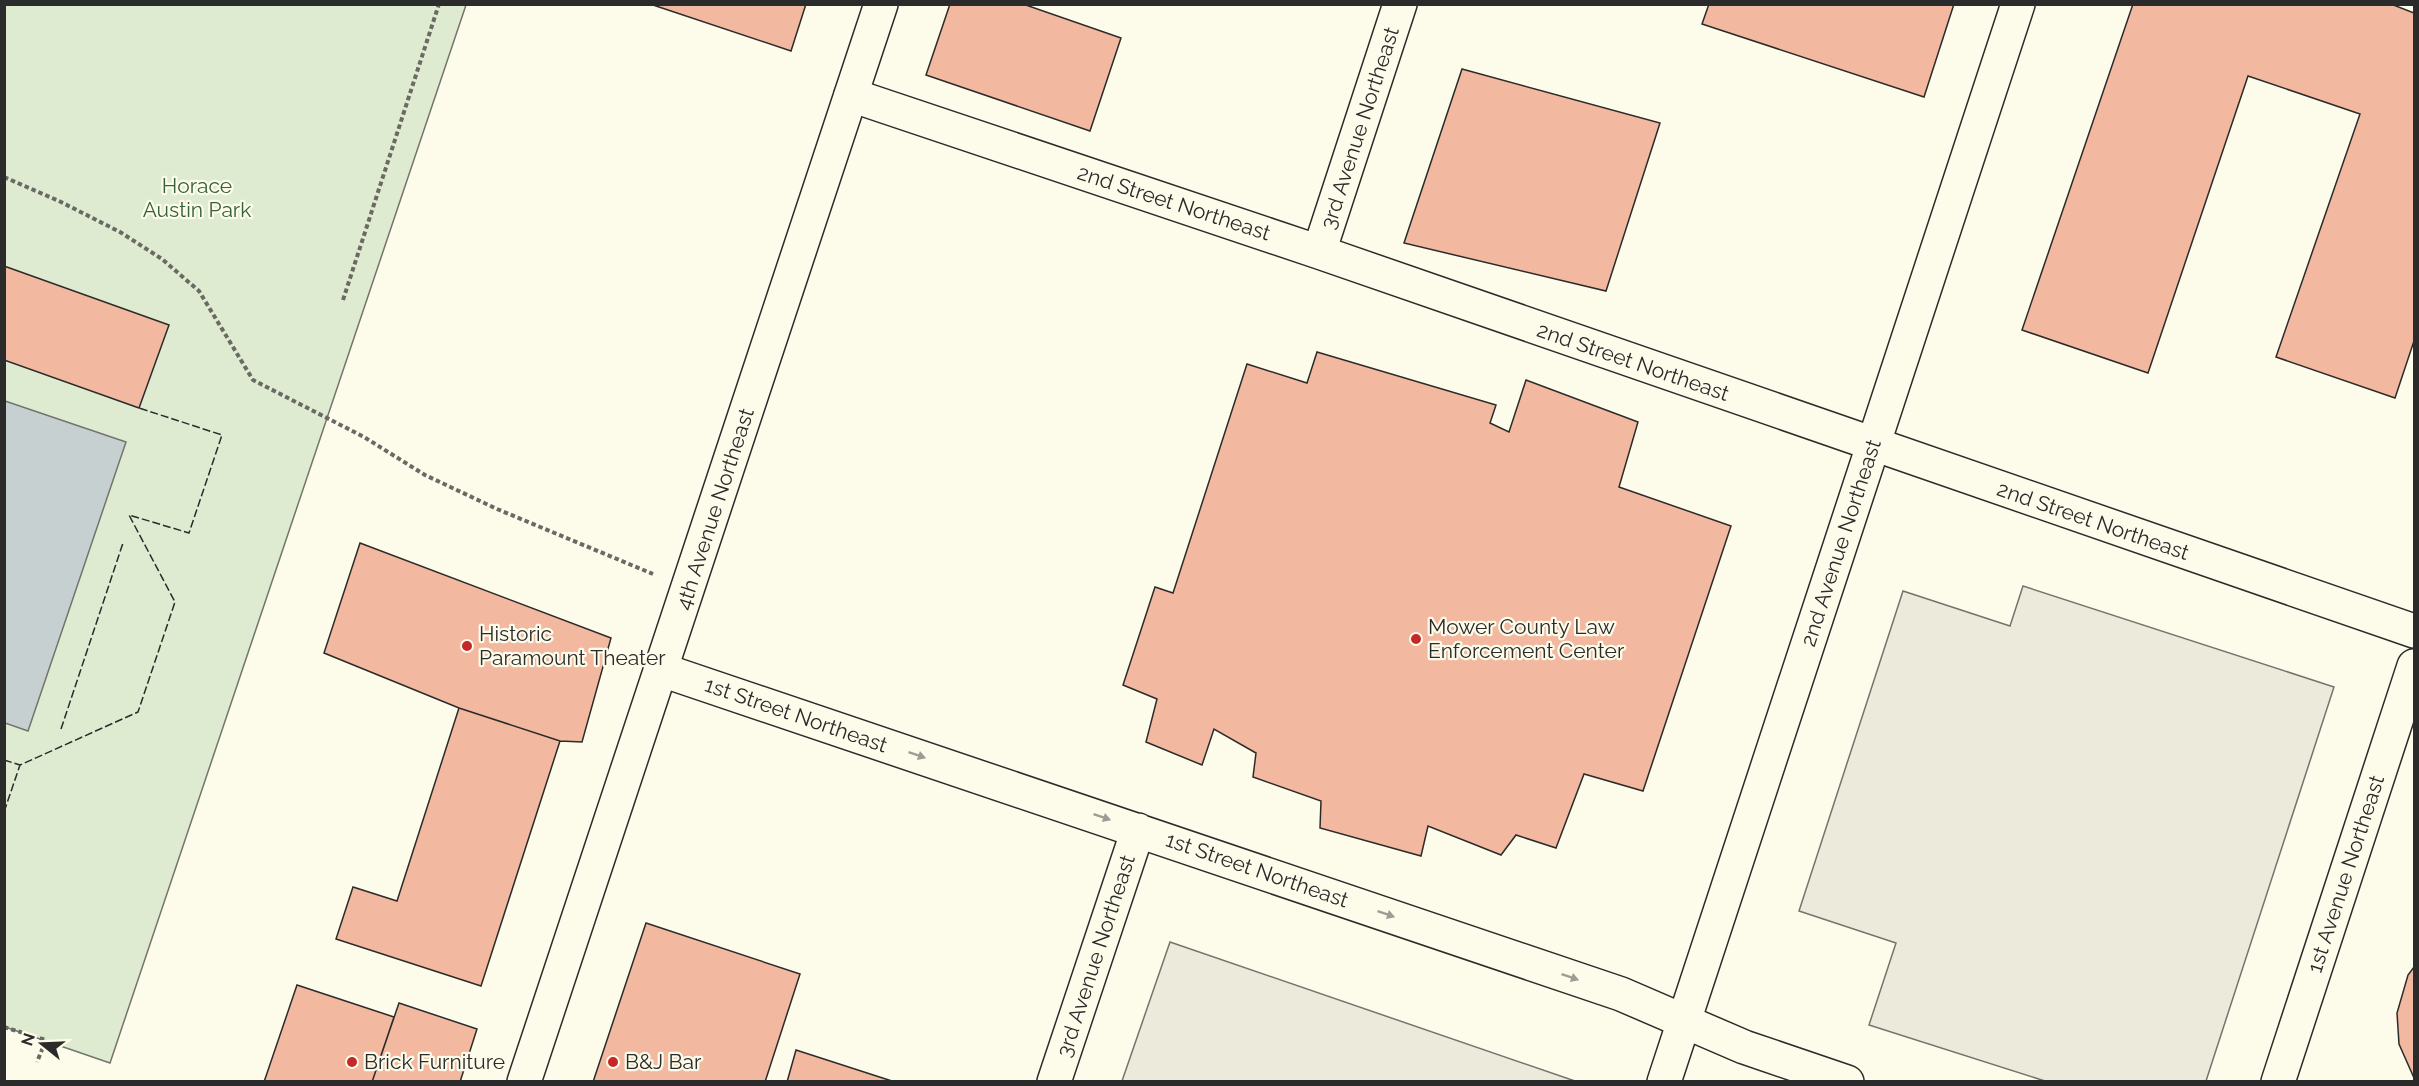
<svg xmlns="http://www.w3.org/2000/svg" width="2419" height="1086" font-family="Raleway,sans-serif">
  <rect width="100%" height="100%" fill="#fdfbea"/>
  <path fill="#deebd1" stroke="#74746e" stroke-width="1.5" d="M5 5H466L110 1063 5 1027Z"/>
  <path fill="#eceadb" stroke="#74746e" stroke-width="1.5" d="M2023 586 2334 687 2206 1081H2045L1869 1025 1896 943 1799 911 1903 591 2010 626Z
    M1170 942 1575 1081H1122Z"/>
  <path fill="#c7d0d0" stroke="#74746e" stroke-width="1.5" d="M5 401 126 442 28 731 5 723Z"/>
  <path fill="#f2b8a0" stroke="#2b2b2b" stroke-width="1.5" d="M650 4H806L791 51Z
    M950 4H1023L1121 38 1090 131 926 75Z
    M1709 4H1954L1924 97 1702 24Z
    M2133 4H2391L2414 13V341L2395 398 2276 357 2360 114 2248 76 2148 373 2022 330Z
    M1462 69 1660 123 1606 291 1404 243Z
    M4 266 169 325 139 408 4 360Z
    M1317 352 1496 405 1490 423 1509 432 1526 380 1638 422 1619 487 1731 526 1643 791 1584 774 1556 848 1516 835 1501 855 1428 826 1421 856 1320 828 1321 801 1253 777 1256 753 1214 729 1202 765 1146 742 1157 699 1123 685 1155 587 1173 593 1247 364 1307 383Z
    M360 543 611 638 582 742 560 741 459 708 324 653Z
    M459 708 560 741 481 986 336 939 353 887 397 901Z
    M646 923 800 974 765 1082H593Z
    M2414 967V1078L2399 1044 2397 1013 2408 975Z
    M297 985 394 1017 372 1082H264Z
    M399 1003 477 1029 460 1082H372Z
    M796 1050 895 1082H787Z"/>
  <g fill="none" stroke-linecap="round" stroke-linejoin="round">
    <defs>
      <path id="minor" d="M851 95 1319 252 2414 631
        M1319 252 1400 4
        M662 670 1621 994 1744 1047 1847 1082
        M1054 1082 1138 830
        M2278 1082 2414 666"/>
      <path id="tertiary" d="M524 1082 881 4
        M1664 1082 2018 4"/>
    </defs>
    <use href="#minor" stroke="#2b2b2b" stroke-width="36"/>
    <use href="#tertiary" stroke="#2b2b2b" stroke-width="36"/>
    <path stroke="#6a6964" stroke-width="4" stroke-dasharray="4.5 3" stroke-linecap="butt" d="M4 177 59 201 120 232 162 259 199 291 253 380 364 437 425 475 497 509 653 574
      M343 300 439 4
      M4 1027 46 1040 37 1062"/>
    <use href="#minor" stroke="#fdfbea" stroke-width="33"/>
    <use href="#tertiary" stroke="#fdfbea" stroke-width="33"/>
    <path stroke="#2b2b2b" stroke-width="1.5" stroke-dasharray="8 3" stroke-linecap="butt" d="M61 729 123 543
      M4 760 20 765 138 712 175 602 129 515 189 533 222 435 139 408
      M4 812 20 765"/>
  </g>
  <defs><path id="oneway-solid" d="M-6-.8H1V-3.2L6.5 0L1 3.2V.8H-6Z" transform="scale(1.5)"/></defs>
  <g fill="#9e9d94">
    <use href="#oneway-solid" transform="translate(917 755) rotate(19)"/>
    <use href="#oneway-solid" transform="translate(1102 817) rotate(19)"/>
    <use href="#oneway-solid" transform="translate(1386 914) rotate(19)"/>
    <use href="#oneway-solid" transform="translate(1570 977) rotate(19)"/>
  </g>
  <g fill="#c62828" stroke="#fdfbea" stroke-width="2">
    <circle cx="1416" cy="639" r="6"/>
    <circle cx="467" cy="646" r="6"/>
    <circle cx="352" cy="1062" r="6"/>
    <circle cx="613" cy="1062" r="6"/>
  </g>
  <g text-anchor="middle" stroke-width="4.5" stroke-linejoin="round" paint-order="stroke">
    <g font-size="21" fill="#2b2b2b" stroke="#fdfbea">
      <text transform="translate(1360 128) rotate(-72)" y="7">3rd Avenue Northeast</text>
      <text transform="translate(1174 203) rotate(18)" y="7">2nd Street Northeast</text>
      <text transform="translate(1633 362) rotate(19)" y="7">2nd Street Northeast</text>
      <text transform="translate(715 509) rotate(-72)" y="7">4th Avenue Northeast</text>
      <text transform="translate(2093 521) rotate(19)" y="7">2nd Street Northeast</text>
      <text transform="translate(1841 543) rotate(-72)" y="7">2nd Avenue Northeast</text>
      <text transform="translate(796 715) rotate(19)" y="7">1st Street Northeast</text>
      <text transform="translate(1257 870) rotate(19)" y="7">1st Street Northeast</text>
      <text transform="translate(2346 874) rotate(-72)" y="7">1st Avenue Northeast</text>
      <text transform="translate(1096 956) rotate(-72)" y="7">3rd Avenue Northeast</text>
    </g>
    <g font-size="21" fill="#34623c" stroke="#fdfbea">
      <text x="197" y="193">Horace<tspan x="197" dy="24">Austin Park</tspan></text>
    </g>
    <g font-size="21" fill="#2b2b2b" stroke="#fdfbea" text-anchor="start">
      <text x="1428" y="634">Mower County Law<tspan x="1428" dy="24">Enforcement Center</tspan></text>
      <text x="479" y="641">Historic<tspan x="479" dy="24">Paramount Theater</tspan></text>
      <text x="364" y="1069">Brick Furniture</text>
      <text x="625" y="1069">B&amp;J Bar</text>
    </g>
  </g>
  <rect width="2419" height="1086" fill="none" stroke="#2b2b2b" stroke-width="12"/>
  <g transform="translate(42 1044) rotate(288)" stroke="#fdfbea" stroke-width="4.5" paint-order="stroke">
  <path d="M0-4.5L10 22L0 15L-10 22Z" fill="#2b2b2b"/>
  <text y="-9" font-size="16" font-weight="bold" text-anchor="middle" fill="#2b2b2b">N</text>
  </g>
</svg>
